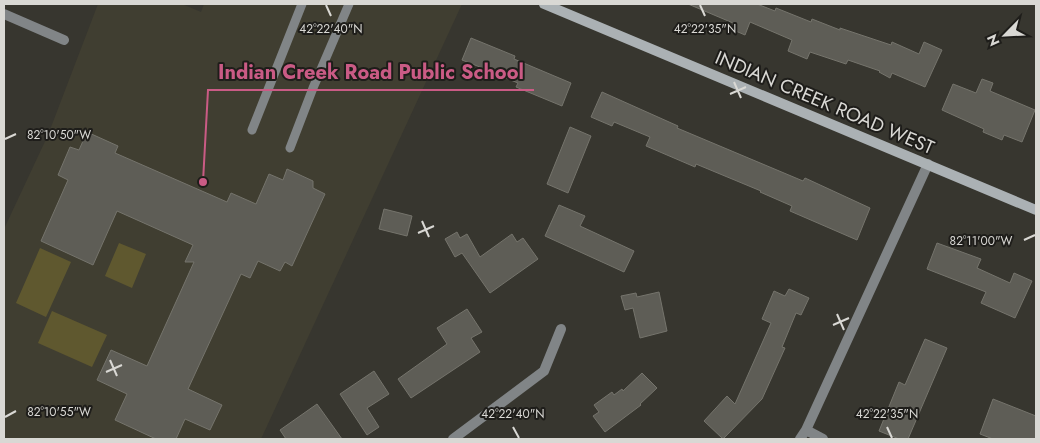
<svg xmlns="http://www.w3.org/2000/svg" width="1040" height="443" font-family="Jost,sans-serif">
  <rect width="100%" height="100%" fill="#37362f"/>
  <path fill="#403e31" d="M98 4H182L201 12 204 4H462L261 439H4V229L48 135Z"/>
  <path fill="#5f582f" d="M119 243 146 254 132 288 105 276Z
    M40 248 71 262 46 317 16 303Z
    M52 311 107 335 92 367 38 343Z"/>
  <path fill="#5e5d56" stroke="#75746c" d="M688 4H757L775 11 776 8 811 22 812 19 840 30V28L891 45 892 42 919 54 924 42 942 50 925 87 892 73 890 78 879 72 880 71 848 60 846 64 810 52 807 59 788 51 792 40 750 22 745 35 731 29 733 23Z
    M471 38 515 56 514 59 571 83 562 106 516 87 518 83 496 74 494 79 483 74 485 69 462 60Z
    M982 79 993 83 990 91 1035 110 1022 142 1004 135 1002 140 983 132 984 129 942 110 953 84 976 93Z
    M602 92 678 126 677 128 803 181 805 178 870 208 857 240 790 211 792 206 760 192 761 191 696 164 695 167 646 146 650 137 614 122 612 126 591 117Z
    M570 127 591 136 568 193 547 184Z
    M87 132 118 146 115 153 227 202 231 193 256 204 269 174 283 180 287 169 313 181V188L325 194 292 266 285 262 280 271 258 261 250 278 241 274 188 389 222 405 210 430 185 419 176 439H156L115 420 127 394 97 380 111 350 147 366 194 262H185L193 245 117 211 93 265 41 241 68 180 58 175 70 147 79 150Z
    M559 205 585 216 580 226 634 251 624 272 545 236Z
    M384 209 412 216 407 236 379 229Z
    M457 232 460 238 467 234 480 257 512 234 517 242 523 238 538 259 490 293 462 253 455 257 445 239Z
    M937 243 981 259 977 268 1010 283 1014 273 1032 281 1015 318 981 303 986 292 927 269Z
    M789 289 809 298 801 315 796 313 782 347 785 348 762 399 723 439 704 421 727 396 735 404 771 323 762 319 774 291 785 296Z
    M659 292 667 331 640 338 633 308 625 310 621 296 636 293 637 297Z
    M467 309 482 332 471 338 480 352 411 398 398 379 447 344 437 328Z
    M925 339 947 348 908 439H899L879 431 899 382 905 385Z
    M374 371 389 394 367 408 379 427 367 435 340 394Z
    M642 373 657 388 640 404 641 405 605 432 593 416 599 412 594 405 612 392 614 395 622 389 623 391Z
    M993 399 1036 416V439H993L980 434Z
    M317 404 342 439H286L280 430Z"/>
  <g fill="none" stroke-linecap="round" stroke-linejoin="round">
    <path stroke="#818587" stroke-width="9" d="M252 130 302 4
      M290 148 313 88 349 4"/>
    <path stroke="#818587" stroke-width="10" d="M4 14 64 40
      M806 430 823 439
      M453 439 544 371 561 329
      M800 439 806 430 928 164"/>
    <path stroke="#abb1b4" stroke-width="10" d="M544 4 1036 210"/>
  </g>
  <path fill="none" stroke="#d9d8d4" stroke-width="2" d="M326 5 331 16M700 5 705 16M734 82 741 98M730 94 746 87M5 139 16 134M422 221 429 237M418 233 434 226M1024 240 1035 235M837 314 844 330M833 325 849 318M110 360 117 376M106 372 122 365M5 417 16 411M513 427 519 438M887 427 892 438"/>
  <g text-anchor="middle" stroke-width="4" stroke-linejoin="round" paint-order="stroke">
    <g font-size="19" fill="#d9d8d4" stroke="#1e1d1a">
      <text transform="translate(825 102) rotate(23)" y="7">INDIAN CREEK ROAD WEST</text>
    </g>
  </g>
  <g font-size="12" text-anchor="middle" fill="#d9d8d4" stroke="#1e1d1a" stroke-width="4" stroke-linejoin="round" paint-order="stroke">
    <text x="331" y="33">42°22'40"N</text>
    <text x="705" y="33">42°22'35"N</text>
    <text x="59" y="139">82°10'50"W</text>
    <text x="981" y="245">82°11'00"W</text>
    <text x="59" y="416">82°10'55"W</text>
    <text x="513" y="418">42°22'40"N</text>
    <text x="887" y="418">42°22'35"N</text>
  </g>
  <path fill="none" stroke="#ca5b85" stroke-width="2" d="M203 182L208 90H534"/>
  <circle fill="#ca5b85" stroke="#1e1d1a" stroke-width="2" cx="203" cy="182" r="5"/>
  <g font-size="20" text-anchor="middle" font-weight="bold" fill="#ca5b85" stroke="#1e1d1a" stroke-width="4" stroke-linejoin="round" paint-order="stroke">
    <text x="371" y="79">Indian Creek Road Public School</text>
  </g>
  <rect width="1040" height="443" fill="none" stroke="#d9d8d4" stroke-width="10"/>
  <g transform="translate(1005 35) rotate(246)" stroke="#1e1d1a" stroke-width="4" paint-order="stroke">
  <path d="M0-4L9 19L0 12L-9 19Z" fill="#d9d8d4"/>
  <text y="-8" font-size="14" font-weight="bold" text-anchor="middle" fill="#d9d8d4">N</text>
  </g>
</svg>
